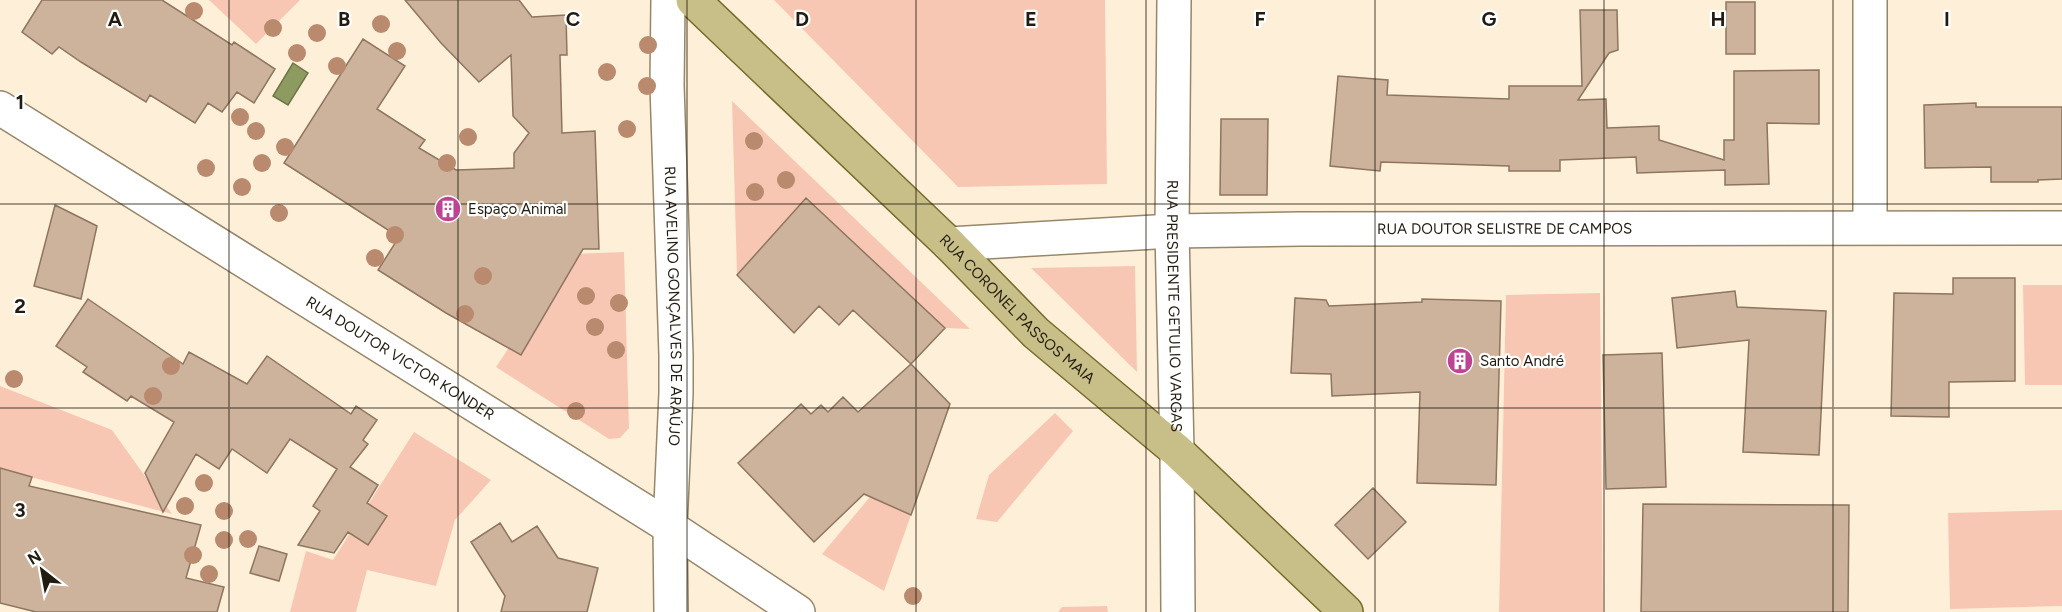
<svg xmlns="http://www.w3.org/2000/svg" width="2062" height="612" font-family="Figtree,sans-serif">
  <rect width="100%" height="100%" fill="#fef0d8"/>
  <path fill="#f8c7b4" d="M209 0H300L256 44Z
    M774 0H1105L1107 184 958 187Z
    M732 101 970 329 945 328 806 198 737 275Z
    M624 252 629 428 620 438 609 439 496 367 571 254Z
    M1135 266 1137 372 1031 268Z
    M2023 285H2062V385H2025Z
    M1600 293 1603 612H1499L1506 295Z
    M0 386 112 430 172 514 0 469Z
    M1055 413 1073 431 997 522 976 519 989 475Z
    M414 432 491 480 455 520 436 586 367 570 356 612H290L306 551 333 560Z
    M870 497 911 515 884 591 822 554Z
    M2062 510V606L1950 609 1948 513Z
    M1107 606 1108 612H1058L1062 607Z"/>
  <path fill="#8d9b60" stroke="#6d7548" stroke-width="1.5" d="M293 63 308 73 288 105 273 96Z"/>
  <path fill="#cdb29c" stroke="#8e7560" stroke-width="1.5" d="M42 0H162L232 45 234 42 275 69 254 103 237 92 222 112 208 103 195 123 150 95 146 102 81 62 59 47 52 54 22 32Z
    M405 0H519L532 17 566 15 567 55H560L562 133 595 131 599 249H583L521 355 446 313 378 270 399 237 284 163 363 39 405 66 377 109 425 140 419 148 456 170 514 168V153L529 133 513 116 511 55 479 82 441 43Z
    M1726 2H1755V54H1726Z
    M1580 10H1617L1618 50 1609 53 1578 100 1606 99 1607 128 1659 126V140L1724 160V140H1734V71L1819 70V124L1767 123 1769 184 1725 185V170L1637 173 1636 157 1560 160V171H1509V166L1381 162 1380 171 1330 166 1338 76 1388 80 1387 95 1509 99V86H1582Z
    M1976 103V107H2062V179L2038 180V182H1991V167L1925 168 1924 105Z
    M1221 119H1268L1267 195H1220Z
    M806 198 945 328 911 364 853 310 839 325 819 306 794 333 737 275Z
    M55 205 97 226 81 299 34 286Z
    M1953 278H2015V381L1949 382V417L1891 416 1894 293 1953 294Z
    M1735 291 1737 307 1826 311 1819 455 1743 452 1749 340 1677 348 1672 298Z
    M1295 298 1326 300 1329 306 1422 302V299L1501 301 1496 485 1417 483 1420 392 1332 396 1331 374 1291 373Z
    M88 299 183 364 189 352 247 384 267 356 351 414 356 406 377 420 363 440 368 444 350 467 378 485 367 503 387 516 368 545 348 532 334 553 298 545 320 511 313 506 337 469 290 439 267 473 232 449 219 469 196 454 163 512 145 473 174 422 131 396 127 401 83 372 87 367 56 346Z
    M1662 353 1666 487 1606 489 1603 355Z
    M911 364 950 404 911 515 864 494 814 542 738 463 801 404 811 414 821 405 828 412 843 397 858 412Z
    M0 468 32 477 29 486 201 525 186 578 224 587 217 612H36L0 603Z
    M1373 488 1406 522 1368 559 1335 525Z
    M1643 504 1849 505 1848 612H1641Z
    M500 523 512 542 537 526 558 558 598 568 587 612H501L505 596 471 542Z
    M259 546 287 554 279 581 250 573Z"/>
  <g fill="none" stroke-linecap="round" stroke-linejoin="round">
    <defs>
      <g id="minor">
        <path id="s1" d="M668 0 667 86 676 355V393L670 527 671 612"/>
        <path id="s2" d="M1174 0 1172 231 1177 451 1178 612"/>
        <path id="s3" d="M0 108 670 527 798 612"/>
        <path d="M1870 227V0"/>
        <path id="s4" d="M949 244 1172 231 1300 229 2062 228"/>
      </g>
      <g id="major">
        <path id="s5" d="M693 0 949 244 1036 333 1177 451 1346 612"/>
      </g>
    </defs>
    <use href="#minor" stroke="#96866a" stroke-width="36"/>
    <use href="#major" stroke="#766a2a" stroke-width="36"/>
    <use href="#minor" stroke="#fff" stroke-width="33"/>
    <use href="#major" stroke="#c8bf88" stroke-width="33"/>
  </g>
  <g fill="#b98a6d">
    <circle cx="194" cy="11" r="9"/>
    <circle cx="381" cy="24" r="9"/>
    <circle cx="273" cy="28" r="9"/>
    <circle cx="317" cy="33" r="9"/>
    <circle cx="648" cy="45" r="9"/>
    <circle cx="397" cy="51" r="9"/>
    <circle cx="297" cy="53" r="9"/>
    <circle cx="337" cy="66" r="9"/>
    <circle cx="607" cy="72" r="9"/>
    <circle cx="647" cy="86" r="9"/>
    <circle cx="240" cy="117" r="9"/>
    <circle cx="627" cy="129" r="9"/>
    <circle cx="256" cy="131" r="9"/>
    <circle cx="468" cy="137" r="9"/>
    <circle cx="754" cy="141" r="9"/>
    <circle cx="285" cy="147" r="9"/>
    <circle cx="262" cy="163" r="9"/>
    <circle cx="447" cy="163" r="9"/>
    <circle cx="206" cy="168" r="9"/>
    <circle cx="786" cy="180" r="9"/>
    <circle cx="242" cy="187" r="9"/>
    <circle cx="755" cy="192" r="9"/>
    <circle cx="279" cy="213" r="9"/>
    <circle cx="395" cy="235" r="9"/>
    <circle cx="375" cy="258" r="9"/>
    <circle cx="483" cy="276" r="9"/>
    <circle cx="586" cy="296" r="9"/>
    <circle cx="619" cy="303" r="9"/>
    <circle cx="465" cy="314" r="9"/>
    <circle cx="595" cy="327" r="9"/>
    <circle cx="616" cy="350" r="9"/>
    <circle cx="171" cy="366" r="9"/>
    <circle cx="14" cy="379" r="9"/>
    <circle cx="153" cy="396" r="9"/>
    <circle cx="576" cy="411" r="9"/>
    <circle cx="204" cy="483" r="9"/>
    <circle cx="185" cy="506" r="9"/>
    <circle cx="224" cy="511" r="9"/>
    <circle cx="248" cy="539" r="9"/>
    <circle cx="224" cy="540" r="9"/>
    <circle cx="193" cy="555" r="9"/>
    <circle cx="209" cy="574" r="9"/>
    <circle cx="913" cy="596" r="9"/>
  </g>
  <path fill="none" stroke="#211b10" stroke-width="1.5" stroke-opacity="0.55" d="M229 0V612M458 0V612M687 0V612M916 0V612M1146 0V612M1375 0V612M1604 0V612M1833 0V612M0 204H2062M0 408H2062"/>
  <defs>
    <symbol id="building-disc" viewBox="-11 -11 22 22"><circle r="9.5" fill="#bf4393" stroke="#fff"/><path d="M-4-6H4V6H1V3H-1V6H-4ZM-2.5-4.3h1.7v1.8h-1.7ZM.8-4.3h1.7v1.8H.8ZM-2.5-1h1.7V.8h-1.7ZM.8-1h1.7V.8H.8Z" fill="#fff"/></symbol>
  </defs>
  <g fill-rule="evenodd">
    <use href="#building-disc" x="433" y="194" width="30" height="30"/>
    <use href="#building-disc" x="1445" y="346" width="30" height="30"/>
  </g>
  <g text-anchor="middle" stroke-width="4.5" stroke-linejoin="round" paint-order="stroke">
    <g font-size="15" fill="#211b10" stroke="#fff" text-anchor="start">
      <text x="468" y="214">Espaço Animal</text>
      <text x="1480" y="366">Santo André</text>
    </g>
    <g font-size="15" fill="#211b10" stroke="#fff">
      <text dy="5" stroke="none"><textPath href="#s4" startOffset="556">RUA DOUTOR SELISTRE DE CAMPOS</textPath></text>
      <text dy="5" stroke="none"><textPath href="#s1" startOffset="306">RUA AVELINO GONÇALVES DE ARAÚJO</textPath></text>
      <text dy="5" stroke="none"><textPath href="#s2" startOffset="306">RUA PRESIDENTE GETULIO VARGAS</textPath></text>
      <text dy="5" stroke="none"><textPath href="#s5" startOffset="448">RUA CORONEL PASSOS MAIA</textPath></text>
      <text dy="5" stroke="none"><textPath href="#s3" startOffset="472">RUA DOUTOR VICTOR KONDER</textPath></text>
    </g>
  </g>
  <g font-size="20" text-anchor="middle" font-weight="bold" fill="#211b10" stroke="#fff" stroke-width="4.5" stroke-linejoin="round" paint-order="stroke">
    <text x="115" y="26">A</text>
    <text x="344" y="26">B</text>
    <text x="573" y="26">C</text>
    <text x="802" y="26">D</text>
    <text x="1031" y="26">E</text>
    <text x="1260" y="26">F</text>
    <text x="1489" y="26">G</text>
    <text x="1718" y="26">H</text>
    <text x="1947" y="26">I</text>
    <text x="20" y="109">1</text>
    <text x="20" y="313">2</text>
    <text x="20" y="517">3</text>
  </g>
  <g transform="translate(42 570) rotate(329)" stroke="#ffffff" stroke-width="4.5" paint-order="stroke">
  <path d="M0-4.5L10 22L0 15L-10 22Z" fill="#211b10"/>
  <text y="-9" font-size="16" font-weight="bold" text-anchor="middle" fill="#211b10">N</text>
  </g>
</svg>
